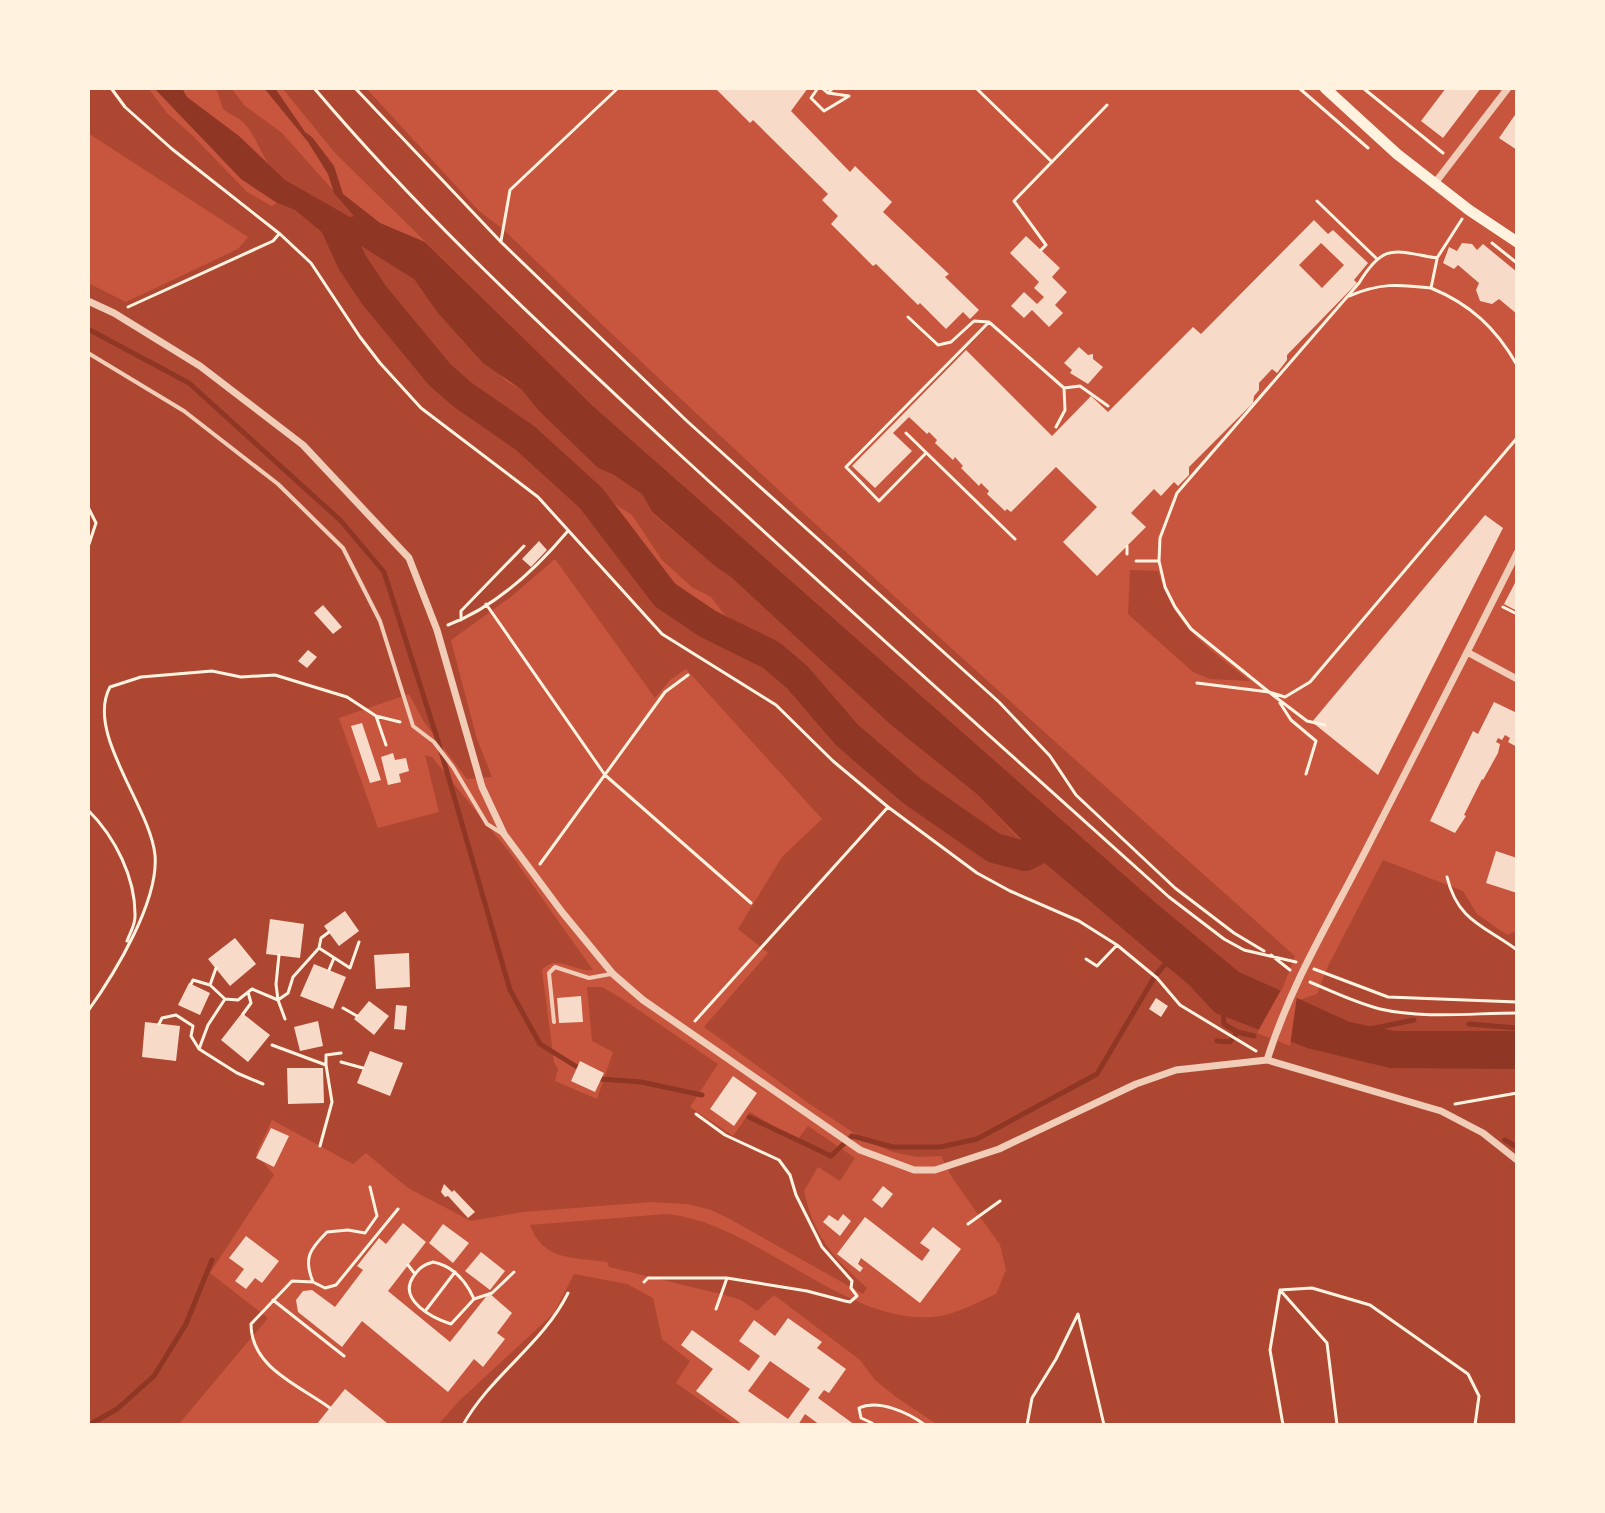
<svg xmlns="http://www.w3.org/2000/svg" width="1605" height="1513" font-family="Literata,serif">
  <rect width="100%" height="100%" fill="#c8553d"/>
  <path fill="#ae4732" d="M88 88H148L167 113 193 136 247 192 272 206 277 203 295 210 336 244 347 271 432 377 576 492 661 600 681 617 754 657 905 797C944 816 994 877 1041 860L1189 985 1215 1013 1307 1048 1517 1069V1425H938L896 1397 875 1380 860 1360 774 1295 757 1311 741 1300 725 1295 609 1267 607 1262C573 1257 543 1261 530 1225L666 1214C757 1221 854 1335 945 1315 962 1311 980 1301 996 1294L1006 1270 1000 1245 953 1179 941 1156 916 1157 893 1152 868 1142 811 1105 704 1027 768 953 738 929 782 857 822 819 686 669 670 680 655 698 555 559 512 596 451 640 476 736 492 777 467 779 424 722 409 694 339 718 378 828 439 812 425 755 432 757 510 853 593 970C575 973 557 953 542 970L554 1062 558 1069 555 1081 597 1099 613 1052 592 1041 587 987H602L621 998 718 1064 690 1107 733 1136 750 1112 797 1140 808 1126 855 1158 840 1181 818 1167 804 1191C814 1237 833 1257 867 1288L863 1294 728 1218 711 1210 687 1204 651 1202 523 1212 471 1221 408 1188 366 1153 353 1164 272 1120 256 1154 274 1175 210 1273 268 1318 178 1425H88V283L126 302 238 249 248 237 88 133Z
    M216 88H231L245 106 282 133 355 215 351 217C334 210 285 183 274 171 262 158 257 137 244 123 238 117 230 115 223 109Z
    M282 88H366L479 211 504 230C761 480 1028 718 1295 956L1281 992 1239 972 1156 903 594 407 336 154Z
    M356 244 387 260 414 279 437 312 506 381 522 390 539 411 598 468 614 475 642 494 652 513 716 567 731 577 891 725 978 795 1023 843 1017 851 990 843 932 799 853 727 833 706 821 685 808 671 724 614 711 597 693 588 662 560 632 515 602 496 500 408 431 356 425 342 372 272 358 260Z
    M1130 570 1158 571C1175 628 1206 646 1250 681L1210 679 1193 672 1128 614Z
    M1383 860 1463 891 1477 914 1507 935 1517 931V1031H1395L1350 1022 1299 1000 1317 994 1328 966Z
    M574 1274 627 1284 653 1298 662 1339 690 1361 676 1383 736 1425H438L458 1402 554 1313Z"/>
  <path fill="#8f3625" d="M154 88H182L187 97 239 136 285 180 350 217 354 216 334 193 328 174 308 142 264 88H275L305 132 312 137 334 166 343 194 380 223 425 242 594 407 1156 903 1239 972 1350 1022 1395 1031H1517V1069L1390 1068 1307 1048 1215 1013 1189 985 1041 860 978 795 891 725 731 577 716 567 652 512 642 494 614 475 598 468 539 411 522 390 483 363 437 312 414 279 361 246 336 244 295 210 277 203 241 179Z"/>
  <path fill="#c8553d" d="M1281 990 1297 996 1290 1046 1257 1033Z"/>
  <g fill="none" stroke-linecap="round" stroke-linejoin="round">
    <path stroke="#8f3625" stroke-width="5" d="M88 329 189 383 341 521 384 572 438 741 510 990 540 1044 577 1067
      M1223 1012 1224 1024 1237 1032 1254 1036
      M1469 1024 1517 1028
      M1365 1030 1414 1020
      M1217 1041 1230 1042 1236 1034
      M601 1079 641 1082 702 1095
      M749 1117 831 1156 852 1136 893 1147H940L977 1139 1097 1074 1155 976 1168 961
      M1505 1140 1517 1147
      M89 1425 117 1409 154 1376 186 1324 212 1260"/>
    <path stroke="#8f3625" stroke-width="30" d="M336 227 352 262 374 295 440 375 463 395 525 438 591 498 665 595 708 624 771 655 797 677 847 735 912 791 994 848 1025 856 1055 841"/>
  </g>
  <path fill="#f7dbc8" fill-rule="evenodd" d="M715 88H808L791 111 850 172 855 166 892 202 883 212 949 274 945 277 979 310 970 319 963 312 946 329 920 303 918 305 876 264 873 266 831 224 838 216 822 200 828 194 753 120 750 123Z
    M1446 88H1481L1443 138 1421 121Z
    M1517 112V150L1499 138Z
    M1314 220 1328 234 1333 230 1368 263 1354 280 1357 283 1287 355V360L1277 373 1272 369 1259 383V390L1254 396 1253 403 1189 467V475L1178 486 1174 482 1161 496 1154 489 1131 513 1146 527 1097 576 1063 542 1097 507 1056 467 1011 512 1007 509 1005 511 987 494 989 491 981 483 979 486 961 468 963 466 955 457 953 460 935 443 937 440 929 432 927 434 909 417 893 433 912 451 875 488 852 466 966 350 1052 436 1091 396 1108 412 1193 327 1201 334ZM1321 243 1344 265 1322 288 1299 265Z
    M1026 236 1060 268 1052 277 1067 292 1055 305 1063 313 1049 327 1032 310 1024 318 1011 306 1024 292 1037 304 1044 297 1034 288 1039 282 1010 253Z
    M1462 243 1472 244 1477 250 1483 244 1517 272V314L1499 299 1492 304 1480 301 1476 290 1479 283 1458 265 1454 269 1443 263 1449 247 1457 251Z
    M1079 347 1088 355 1093 354V359L1103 367 1088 384 1070 373 1072 370 1064 363Z
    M1485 515 1503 528 1378 775 1312 722Z
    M539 541 547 550 531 567 522 559Z
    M1517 579V611L1504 604Z
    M323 605 342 627 333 634 314 613Z
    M308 650 317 657 307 668 298 661Z
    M1494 702 1517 713V747L1508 742 1510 738 1505 735 1502 740 1498 738 1496 742 1500 744 1498 753 1483 780 1482 779 1464 815 1466 816 1455 833 1430 821 1473 731 1478 734Z
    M362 723 381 780 370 783 351 726Z
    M393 753 395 760 406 758 409 771 399 774 401 782 388 785 381 757Z
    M1496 851 1517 858V893L1486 883Z
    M345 911 359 931 339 946 324 926Z
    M270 919 304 924 300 958 266 954Z
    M235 938 256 964 230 986 208 959Z
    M409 953 410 987 376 989 374 955Z
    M314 964 346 977 333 1009 300 996Z
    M189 983 210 993 200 1015 178 1005Z
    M581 996 583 1022 559 1023 557 998Z
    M1156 998 1168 1006 1161 1017 1149 1009Z
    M369 1001 389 1016 374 1035 354 1019Z
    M396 1005 407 1006 405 1030 394 1029Z
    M242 1013 270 1035 248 1062 221 1040Z
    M318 1021 323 1046 300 1051 294 1027Z
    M145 1022 180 1026 176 1061 142 1057Z
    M370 1051 403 1063 390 1096 357 1083Z
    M580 1061 604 1073 595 1092 571 1081Z
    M287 1068H323L324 1103 288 1104Z
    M733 1076 757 1093 734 1126 710 1109Z
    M271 1128 289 1136 274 1167 256 1158Z
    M444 1184 452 1192 454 1190 475 1212 468 1218 448 1196 445 1197 441 1192Z
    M883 1186 893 1194 882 1208 872 1200Z
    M843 1214 851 1221 840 1236 823 1222 829 1215 838 1221Z
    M865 1217 922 1261 930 1250 920 1243 933 1227 961 1249 920 1303 861 1258 858 1264 863 1268 860 1272 837 1254Z
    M403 1223 426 1242 388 1291 450 1342 489 1293 512 1313 497 1333 505 1339 483 1367 474 1359 448 1392 362 1321 342 1347 298 1312 296 1300 303 1291 312 1290 335 1307 363 1270 357 1266 379 1238 386 1244Z
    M443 1224 469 1243 453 1263 429 1243Z
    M246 1236 279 1261 262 1283 255 1278 246 1289 235 1281 244 1269 229 1258Z
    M481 1252 505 1271 490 1290 465 1271Z
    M788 1318 822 1342 817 1348 846 1369 829 1393 824 1390 818 1398 855 1425H820L805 1414 798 1425H743L696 1391 713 1369 681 1345 692 1330 749 1371 760 1356 739 1341 754 1320 775 1336ZM770 1361 810 1389 788 1419 748 1391Z
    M345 1389 387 1423 385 1425H316Z"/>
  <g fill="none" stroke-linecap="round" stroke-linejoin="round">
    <path stroke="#fff3e0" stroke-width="3" d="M111 88 125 107 172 149 280 234 311 263 360 337 380 363 421 408 538 497 662 634 776 705 833 761 888 807 977 873 1010 891 1079 921 1117 945 1157 978 1180 1005 1256 1051
      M314 88C424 218 551 335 676 451 839 601 1004 749 1169 897L1224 939 1244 950 1296 962
      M355 88 501 242 688 422 999 702 1050 756 1076 795 1175 888 1234 933 1264 951
      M818 88 811 98 824 111 849 96
      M822 88 828 93 833 88
      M976 88 1052 162
      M1299 88 1368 148
      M1363 88 1443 153
      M828 93 849 96
      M1317 201 1376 258
      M1462 219 1437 258C1394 251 1384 242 1359 283L1177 493 1160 538 1159 561 1165 587 1175 607 1191 629 1269 692 1285 697 1310 682 1517 438
      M501 241 510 190 618 88
      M1492 243 1517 263
      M1041 250 1046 245 1014 201 1107 105
      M1437 259 1431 288C1470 304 1496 328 1517 365
      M1349 296C1380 283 1397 284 1431 288
      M128 307 273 241 279 234
      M908 317 938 345 951 342 974 321 989 322
      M1056 427 1065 410 1064 388
      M906 433 1015 539
      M926 453 879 501 846 467 989 322 1064 388 1080 386 1108 406
      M88 507 96 523 88 547
      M1127 546V554
      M1136 561H1159
      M486 604 605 775 751 903
      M1503 607 1517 614
      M461 620V611L524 546
      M448 625C495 607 535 570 567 532
      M1197 683 1269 692 1307 721 1325 725
      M1280 703 1291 720 1316 741 1306 774
      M386 745 376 716 400 722
      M88 810C115 837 136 878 135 917 135 925 130 933 127 941
      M540 864 665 692 688 675
      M1447 877C1458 922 1485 926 1517 950
      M319 948 350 968 359 942
      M279 955 276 984 278 1000 288 993 293 977 319 948 321 938 329 932
      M1271 955 1290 970
      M1086 959 1097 966 1117 945
      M1314 969 1388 997 1517 1002
      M329 970 334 958
      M1310 982C1333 992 1356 1003 1380 1009 1424 1019 1473 1013 1517 1013
      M191 984 193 980 210 985 225 999 208 1025 199 1049 237 1073 263 1084
      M210 985 216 968
      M225 999 238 1000 252 989 278 1000 285 1019
      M343 1008 357 1016
      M88 1011C115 973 159 901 155 855 150 806 85 733 110 687L141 677 212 671 241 677 275 675 347 697 376 716
      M243 1014 251 1003 248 992
      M695 1021 888 807
      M159 1024 162 1018 176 1015 193 1026 191 1036 199 1049
      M272 1045 326 1065 332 1102 320 1146
      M341 1062 363 1068
      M326 1065V1055L341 1053
      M1455 1104 1517 1093
      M370 1187 377 1216 365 1233 348 1230 327 1232C310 1249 303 1258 313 1282L325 1288 336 1285 398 1209
      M968 1224 1000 1201
      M433 1262C453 1266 466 1281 474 1299L451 1324C432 1318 398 1300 413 1277 419 1268 423 1265 433 1262Z
      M408 1265 415 1274
      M313 1282 292 1281 251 1324C251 1368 299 1385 330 1408
      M644 1282 648 1278H727L807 1291 845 1301 850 1302 857 1296 851 1288 852 1281 822 1247 796 1195 790 1175 779 1160 725 1135 696 1114
      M1280 1290 1327 1343 1337 1425
      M474 1299 492 1293 514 1272
      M273 1300 344 1356
      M716 1309 727 1278
      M426 1310 455 1272
      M872 1423 861 1418 859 1408C879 1399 909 1413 925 1425
      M463 1425C491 1375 543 1344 568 1293
      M1027 1425 1032 1398 1056 1359 1078 1314 1104 1425
      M1283 1425 1270 1350 1280 1290 1312 1288 1370 1305 1468 1374 1479 1396 1475 1425"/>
    <path stroke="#f1ccb7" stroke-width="4" d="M88 353 184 411 278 484 343 548 380 621 413 726 434 742 453 767 487 824 503 834
      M554 1022 549 973 555 967 589 978 611 974"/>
    <path stroke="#f1ccb7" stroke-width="7" d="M1435 183 1508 88
      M88 301 114 313 200 366 303 445 409 558 437 630 482 787 504 834 562 912 613 974 643 1000 860 1150 914 1170H935L999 1149 1136 1084 1176 1070 1267 1060 1441 1111 1483 1133 1517 1160
      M1467 652 1517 679
      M1267 1060C1293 978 1333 916 1371 840 1420 745 1469 649 1517 553"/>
    <path stroke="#fff3e0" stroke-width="11" d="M1325 88 1397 154 1469 210 1517 242"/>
  </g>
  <rect width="1605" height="1513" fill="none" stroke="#fff3e0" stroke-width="180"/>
</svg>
